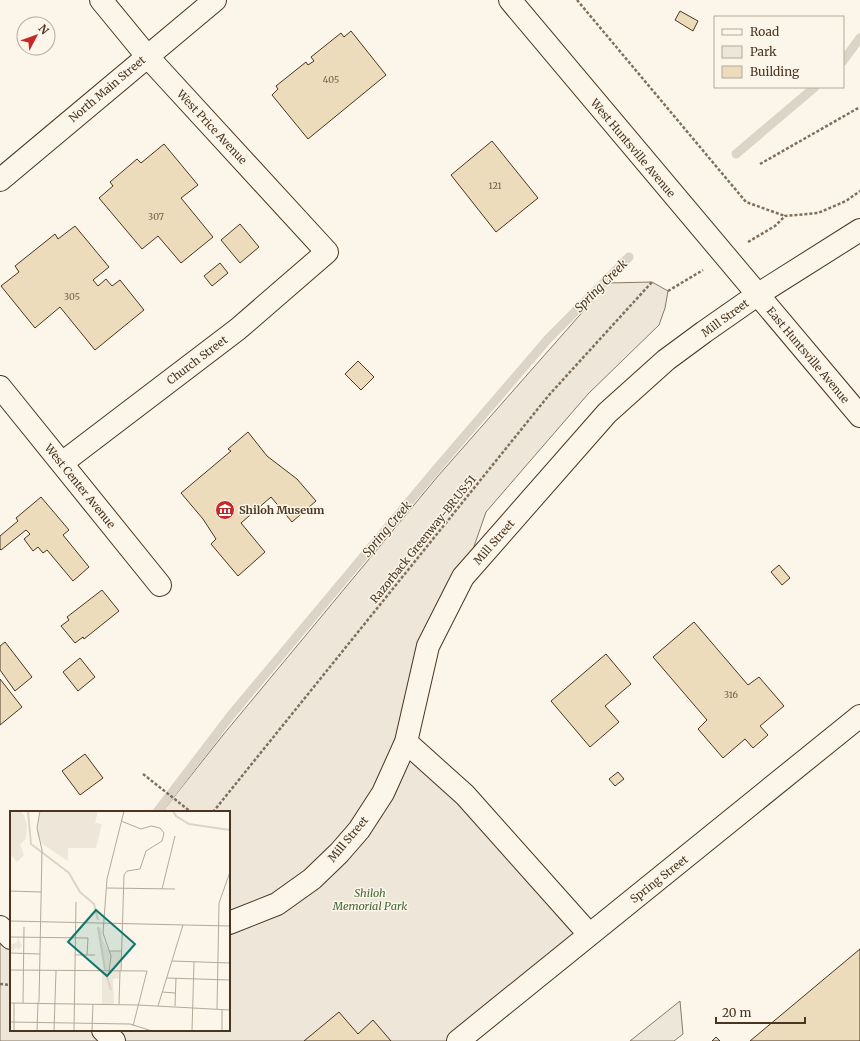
<svg xmlns="http://www.w3.org/2000/svg" width="860" height="1041" font-family="Merriweather,serif">
  <rect width="100%" height="100%" fill="#fbf6e9"/>
  <path fill="#ede6d9" stroke="#887966" d="M652 282 668 291 665 308 659 325 588 394 486 512 406 742 589 934 458 1041H0V927L11 938V1030H229V812H162L223 735 438 476 608 283Z"/>
  <path fill="#ede7d9" stroke="#887966" d="M680 1001 683 1034 674 1041H630Z"/>
  <g fill="none" stroke-linecap="round" stroke-linejoin="round">
    <path stroke="#dcd4c6" stroke-width="9" d="M843 61 860 38
      M736 154 815 87
      M157 812 231 715 433 473 548 339 629 257"/>
  </g>
  <path fill="#ecdcbc" stroke="#4a3520" d="M680 11 698 21 693 31 675 20Z
    M351 31 386 75 308 139 272 95 278 89 276 86 306 62 308 65 314 61 311 57 341 33 344 37Z
    M492 141 538 198 496 232 451 175Z
    M164 144 198 185 181 198 213 237 181 263 158 236 142 249 99 198 113 186 110 182 137 159 141 163Z
    M240 224 259 247 240 263 221 240Z
    M75 226 109 267 93 280 98 286 106 279 112 286 120 280 144 310 95 350 60 307 35 328 1 286 19 272 15 266 55 234 58 239Z
    M220 263 228 273 212 286 204 276Z
    M358 361 374 377 361 390 345 374Z
    M248 432 267 456 297 479 316 501 292 522 271 497 241 523 265 552 238 576 211 544 216 539 203 519 181 493 231 451 228 449Z
    M41 497 69 530 63 535 89 567 73 581 47 550 43 553 38 547 33 551 24 539 30 534 26 530 1 550 0 549V536L18 521 16 518Z
    M779 565 790 578 782 585 771 572Z
    M102 590 119 611 84 639 83 637 75 643 61 626 69 620 67 617Z
    M694 622 748 685 759 677 784 706 760 726 768 735 753 748 745 739 723 758 698 729 707 720 653 657Z
    M5 642 32 677 15 691 0 670V646Z
    M606 654 631 684 605 706 619 722 590 747 551 701Z
    M80 658 95 677 78 691 63 672Z
    M0 679 22 707 0 725Z
    M85 754 103 778 80 795 62 771Z
    M618 772 624 779 615 786 609 779Z
    M860 949V1041H750Z
    M339 1012 358 1034 373 1020 391 1041H304Z
    M716 1037 720 1041H712Z"/>
  <g fill="none" stroke-linecap="round" stroke-linejoin="round">
    <defs>
      <path id="street" d="M0 180 215 0
        M0 387 160 585
        M62 463 238 329 327 252 147 56 101 0
        M406 742 465 795 589 934
        M229 923 277 904 312 879 339 853 359 830 383 793 406 742 428 646 463 577 607 413 666 360 704 332 757 295 860 230
        M0 927 11 938
        M103 1030 114 1041
        M458 1041 860 716"/>
      <path id="secondary" d="M510 0 860 416"/>
    </defs>
    <use href="#street" stroke="#4a3520" stroke-width="24"/>
    <use href="#secondary" stroke="#4a3520" stroke-width="24"/>
    <path stroke="#7f6f5c" stroke-width="2.5" stroke-dasharray="3 2" stroke-linecap="butt" d="M577 0 746 202 785 216
      M760 164 860 107
      M748 242 775 226 785 216 818 213 846 201 860 191
      M668 291 703 270
      M143 774 191 812
      M213 812 549 395 652 282
      M0 984 11 985"/>
    <use href="#street" stroke="#fbf6e9" stroke-width="22"/>
    <use href="#secondary" stroke="#fbf6e9" stroke-width="22"/>
  </g>
  <defs>
    <symbol id="museum-disc" viewBox="-11 -11 22 22"><circle r="9.5" fill="#c62828" stroke="#fbf6e9"/><path d="M0-6L6-3V-2H-6V-3ZM-5-1h2V3h-2ZM-1-1h2V3h-2ZM3-1h2V3H3ZM-6 4H6V6H-6Z" fill="#fff"/></symbol>
  </defs>
  <g fill-rule="evenodd">
    <use href="#museum-disc" x="214" y="499" width="22" height="22"/>
  </g>
  <g text-anchor="middle" stroke-width="3" stroke-linejoin="round" paint-order="stroke">
    <g font-size="9" fill="#725f47">
      <text x="331" y="83">405</text>
      <text x="495" y="189">121</text>
      <text x="156" y="220">307</text>
      <text x="72" y="300">305</text>
      <text x="731" y="698">316</text>
    </g>
    <g font-size="11" fill="#4a3520" stroke="#fbf6e9">
      <text transform="translate(107 89) rotate(-40)" y="4">North Main Street</text>
      <text transform="translate(212 127) rotate(47)" y="4">West Price Avenue</text>
      <text transform="translate(633 148) rotate(50)" y="4">West Huntsville Avenue</text>
      <text transform="translate(725 318) rotate(-36)" y="4">Mill Street</text>
      <text transform="translate(808 355) rotate(50)" y="4">East Huntsville Avenue</text>
      <text transform="translate(197 360) rotate(-37)" y="4">Church Street</text>
      <text transform="translate(80 486) rotate(51)" y="4">West Center Avenue</text>
      <text transform="translate(423 539) rotate(-51)" y="4">Razorback Greenway-BR:US:51</text>
      <text transform="translate(494 542) rotate(-49)" y="4">Mill Street</text>
      <text transform="translate(348 839) rotate(-50)" y="4">Mill Street</text>
      <text transform="translate(659 879) rotate(-38)" y="4">Spring Street</text>
    </g>
    <g font-size="11" font-weight="bold" fill="#4a3520" stroke="#fbf6e9" text-anchor="start">
      <text x="239" y="514">Shiloh Museum</text>
    </g>
    <g font-size="11" font-style="italic" fill="#436837" stroke="#fbf6e9">
      <text x="370" y="897">Shiloh<tspan x="370" dy="13">Memorial Park</tspan></text>
    </g>
    <g font-size="12" font-style="italic" fill="#4a3520" stroke="#fbf6e9">
      <text transform="translate(601 286) rotate(-45)" y="4">Spring Creek</text>
      <text transform="translate(387 529) rotate(-50)" y="4">Spring Creek</text>
    </g>
  </g>
  <g transform="translate(10 811)">
    <rect width="220" height="220" fill="#fbf6e9"/>
    <path d="M0 0H10L14 4 17 14 16 28 10 33 14 44 7 51 0 43ZM30 0H88L85 12 92 13 86 37H58V50L31 32 27 22ZM91 116 93 130 99 140H112L109 167 103 168 104 193H92V161H96L88 118ZM8 126 12 135 8 139 7 136 4 138 2 142 1 133 7 132Z" fill="#ede6d9"/>
    <path fill="none" stroke="#dcd4c6" stroke-width="2" d="M18 0 21 33 59 62 70 81 84 93 88 109M163 0 166 5 179 13 220 19M88 116 95 159M97 166 101 179"/>
    <path fill="none" stroke="#b4a999" stroke-width="1" d="M111 10 131 18 141 15 150 17 154 22 152 30 136 40 130 58 117 60 114 64 111 160M97 77 165 78M152 78 165 25M0 80 31 81M0 110 220 115M0 126 78 127 77 144M99 140H112M0 142 30 143M65 144H85M162 150 220 152M0 159 137 160 123 215M99 161 101 145 93 122 97 68 114 0M157 167 220 169M152 181 165 182M29 191 32 39 27 17 30 0M0 192 128 194 220 199M13 192 14 116M109 193 110 160M148 195 173 114M165 195 166 167M207 198 209 92 220 61M0 211 120 213 142 220M4 220V192M27 220 28 191M44 220 46 160M64 220 66 91M82 220 83 193M182 220 184 151M212 220V198"/>
    <path fill="#0f766e" fill-opacity="0.15" stroke="#0f766e" stroke-width="2" d="M86 99 125 133 97 165 58 131Z"/>
    <rect width="220" height="220" fill="none" stroke="#4a3520" stroke-width="2"/>
  </g>
  <rect x="714" y="16" width="130" height="72" fill="#fbf6e9" stroke="#b4a999"/>
  <rect x="722" y="29" width="20" height="6" fill="#fbf6e9" stroke="#b4a999"/>
  <text x="750" y="36" font-size="12" fill="#4a3520">Road</text>
  <rect x="722" y="46" width="20" height="12" fill="#ede6d9" stroke="#b4a999"/>
  <text x="750" y="56" font-size="12" fill="#4a3520">Park</text>
  <rect x="722" y="66" width="20" height="12" fill="#ecdcbc" stroke="#b4a999"/>
  <text x="750" y="76" font-size="12" fill="#4a3520">Building</text>
  <g transform="translate(36 36) rotate(49)"><circle r="19" fill="#fbf6e9" stroke="#b4a999"/>
  <path d="M0-3L7 15L0 10L-7 15Z" fill="#c62828"/>
  <text y="-6" font-size="11" font-weight="bold" text-anchor="middle" fill="#4a3520">N</text>
  </g>
  <path d="M716 1017v6h89v-6" fill="none" stroke="#4a3520" stroke-width="2"/>
  <text x="722" y="1017" font-size="12" fill="#4a3520" stroke="#fbf6e9" stroke-width="3" paint-order="stroke">20 m</text>
</svg>
